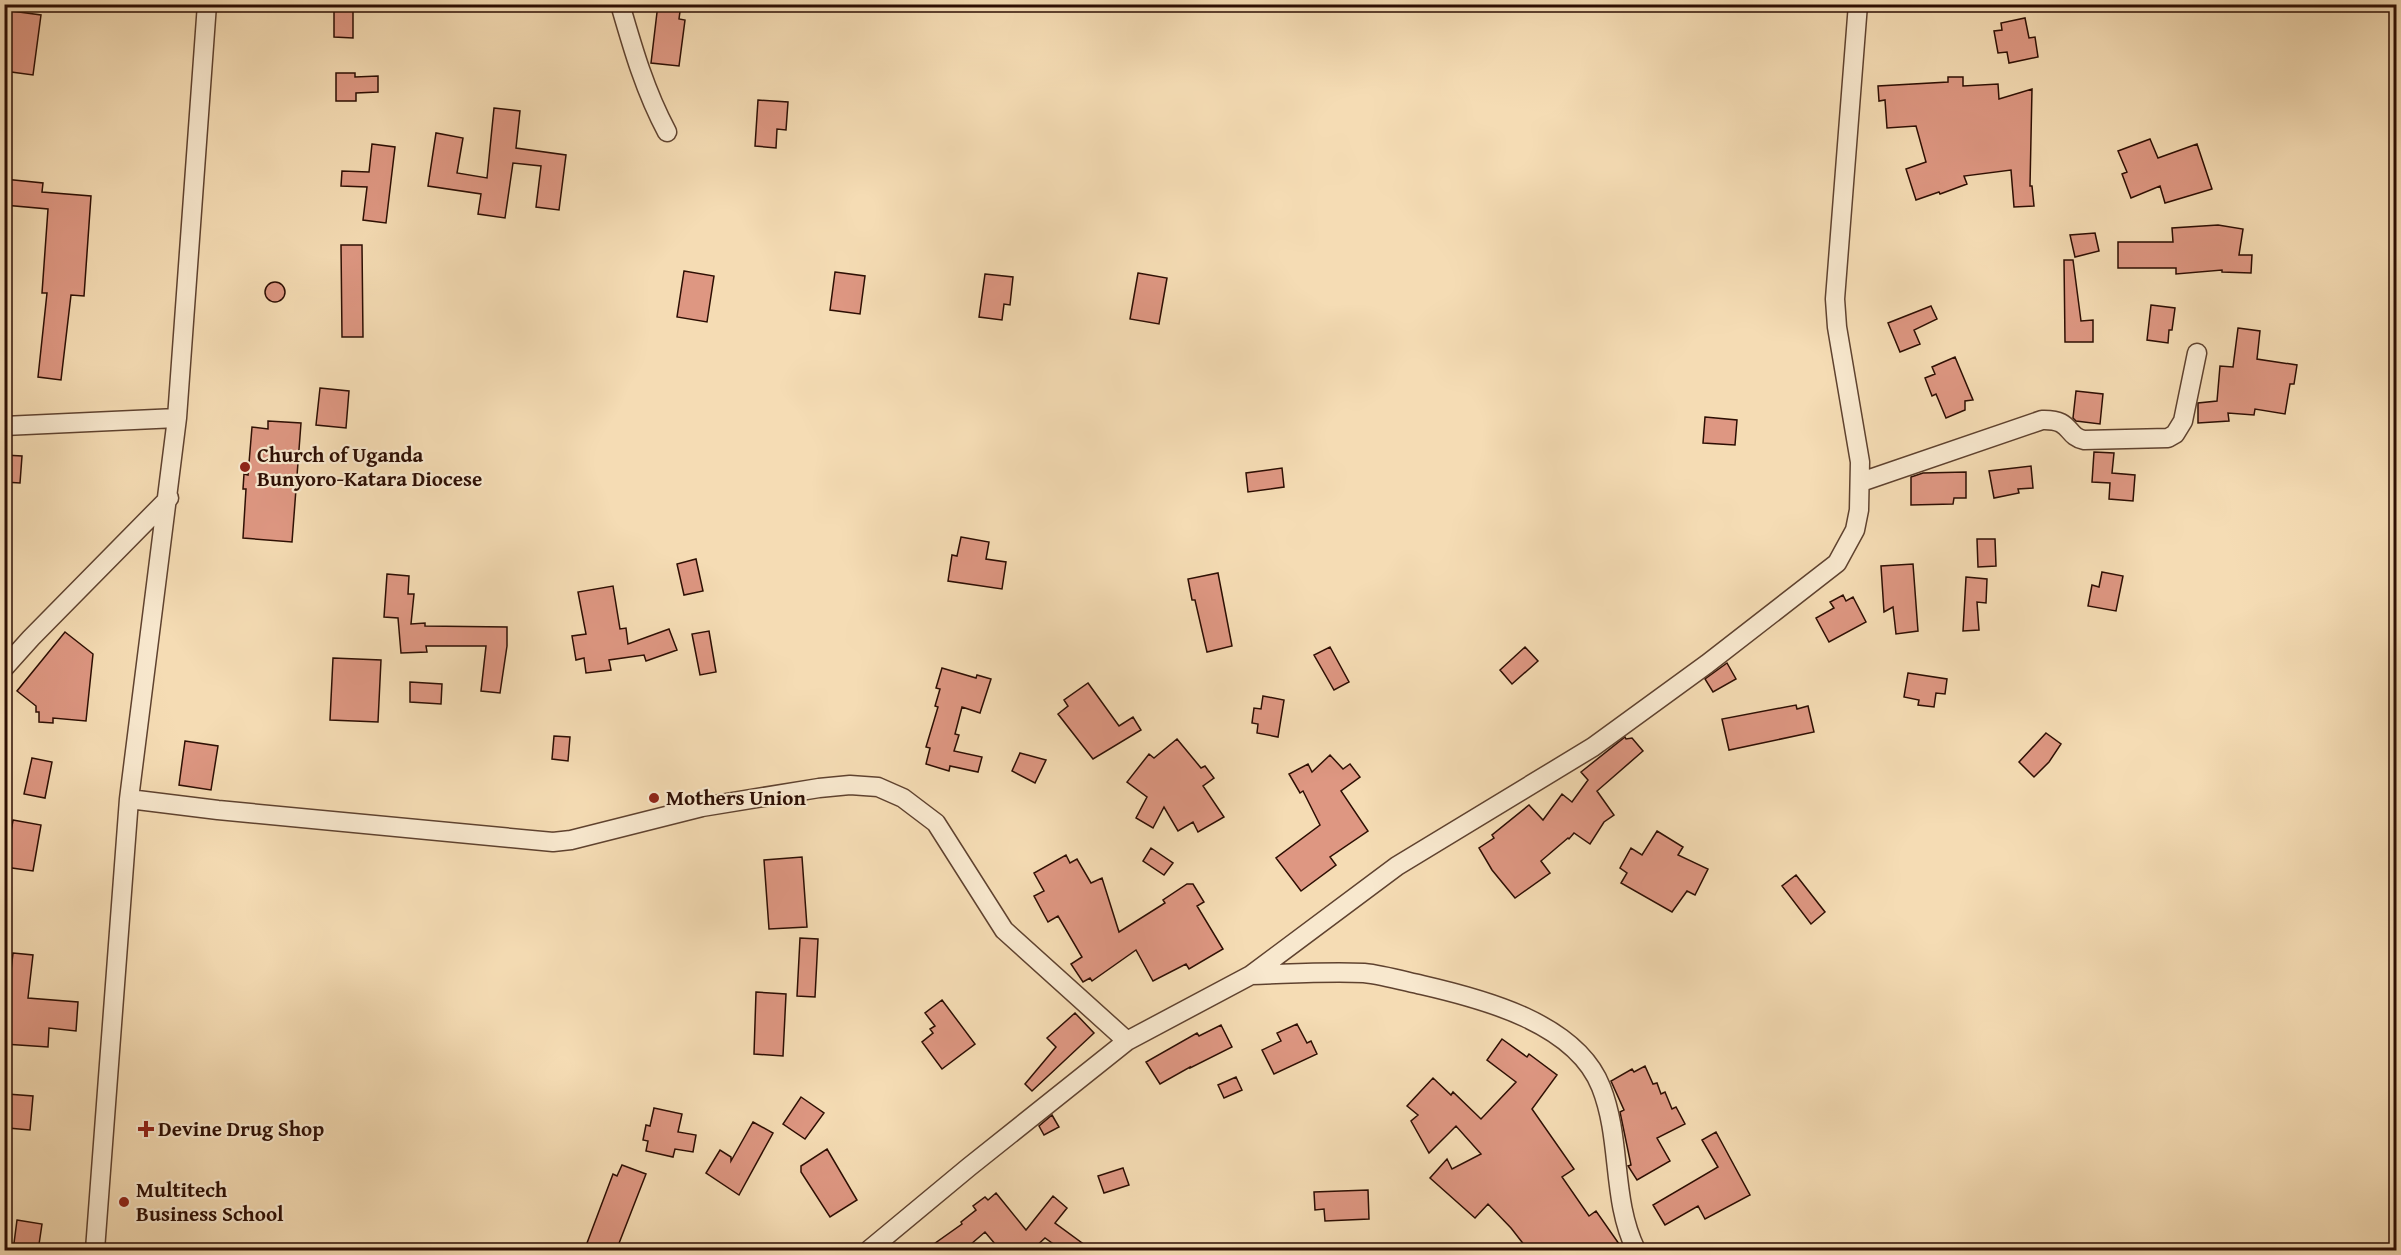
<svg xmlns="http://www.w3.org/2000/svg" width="2401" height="1255" font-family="'Gentium Book Plus',serif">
  <rect width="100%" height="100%" fill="#f5dcb4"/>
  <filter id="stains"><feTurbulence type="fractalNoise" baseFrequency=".00333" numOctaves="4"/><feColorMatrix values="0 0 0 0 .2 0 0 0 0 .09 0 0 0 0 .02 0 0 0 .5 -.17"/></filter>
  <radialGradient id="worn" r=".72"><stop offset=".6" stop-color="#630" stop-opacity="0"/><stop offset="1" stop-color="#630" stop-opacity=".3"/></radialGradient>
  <path fill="#de9782" stroke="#2d0e03" stroke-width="1.5" d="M334 4H353V38L334 37Z
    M658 4H681L679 19 685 20 679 66 651 63Z
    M4 10 41 15 33 75 4 71Z
    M2025 18 2029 38 2035 37 2038 57 2009 63 2007 52 1998 53 1994 31 2002 30 2001 23Z
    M336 73H355V77L378 76V92L356 93V101H336Z
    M1948 77H1963V86L1998 84 1999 99 2032 89 2030 186H2032L2034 206 2014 207 2011 170 1964 176 1967 184 1940 194 1939 192 1916 200 1906 169 1926 162 1916 126 1887 128 1885 100 1879 101 1878 86 1948 82Z
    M758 100 788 102 786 130 777 129 776 148 755 146Z
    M494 108 520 111 516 148 566 155 559 210 536 207 541 166 513 163 505 218 478 214 481 194 428 186 436 133 463 138 457 173 487 178Z
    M2150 139 2158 158 2197 144 2212 189 2165 203 2160 186 2131 198 2122 174 2127 172 2118 151Z
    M372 144 395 147 386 223 363 220 367 187 341 186 342 171 369 172Z
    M4 179 43 183 42 192 91 196 84 296 71 295 61 380 38 377 47 293H42L48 209 4 205Z
    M2218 225 2243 229 2239 255H2252L2251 273 2222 272V270L2176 274V268H2118V242H2173L2172 228Z
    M2095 233 2099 251 2075 257 2070 235Z
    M341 245H362L363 337H342Z
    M2064 260H2073L2081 321 2093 320V342H2065Z
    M684 271 714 276 707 322 677 317Z
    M835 272 865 276 860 314 830 310Z
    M1138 273 1167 278 1159 324 1130 319Z
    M985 274 1013 277 1010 305 1004 304 1002 320 979 317Z
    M265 292a10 10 0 1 1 20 0a10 10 0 1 1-20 0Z
    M2151 305 2175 308 2172 330H2169L2168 343 2147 340Z
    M1931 306 1937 319 1914 330 1920 344 1900 352 1888 323Z
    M2238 328 2260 331 2257 359 2297 365 2294 384H2290L2285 414 2255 409 2254 415 2228 413 2229 421 2198 423V403L2217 401 2220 366 2233 367Z
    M1955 357 1973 400 1965 401V410L1946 418 1936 394 1932 396 1925 378 1935 374 1932 367Z
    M320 388 349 391 346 428 316 425Z
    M2076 391 2103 394 2100 424 2076 421 2073 418Z
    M1705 417 1737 420 1735 445 1703 443Z
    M268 421 301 423 292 542 243 538 246 489H243L244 474 248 475 252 427 268 429Z
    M2094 452 2114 453 2112 473 2135 475 2133 501 2109 499 2110 483 2092 482Z
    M4 455 22 456 20 483 4 482Z
    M2031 466 2033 488 2018 489 2019 493 1994 498 1989 471Z
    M1282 468 1284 487 1248 492 1246 473Z
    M1966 472V498H1954L1953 504 1911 505V477L1923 473Z
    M961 537 989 542 986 559 1006 562 1002 589 948 581 952 555 957 556Z
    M1977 539H1995L1996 566 1978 567Z
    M696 559 703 591 684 595 677 564Z
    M1913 564 1918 631 1896 634 1893 607 1884 612 1881 566Z
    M2102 572 2123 576 2116 611 2088 606 2092 585 2099 587Z
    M1218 573 1232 646 1207 652 1195 600H1192L1188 579Z
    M387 574 409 576 408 594H414L411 624 425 623V626L507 627V646L500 693 481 691 486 646H426L427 652 401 653 398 618 384 617Z
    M1966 577 1987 579 1986 603 1977 602 1979 630 1963 631Z
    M613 586 620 629 626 628 628 644 669 629 677 650 646 661 644 655 609 660 611 670 586 673 584 658 576 660 572 636 586 634 578 592Z
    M1843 595 1846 601 1853 597 1866 622 1829 642 1816 618 1834 608 1830 602Z
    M709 631 716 672 700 675 692 634Z
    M65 632 93 654 86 721 53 718V723L39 722V712H36V706L17 691Z
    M1330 647 1349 682 1334 690 1314 655Z
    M1525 647 1538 661 1512 684 1500 670Z
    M333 658 381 660 378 722 330 720Z
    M1727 663 1736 679 1713 692 1705 679Z
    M942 668 976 678 977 675 991 679 980 713 962 707 955 734 959 735 954 751 982 757 978 772 950 766 949 771 926 764 930 748 926 747 938 707 935 706 940 689 936 688Z
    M1908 673 1947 679 1945 694 1936 693 1934 707 1918 705 1919 700 1904 697Z
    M410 682 442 684 441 704 410 702Z
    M1088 683 1119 726 1133 717 1141 730 1093 759 1058 714 1068 706 1064 700Z
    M1263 696 1284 700 1278 737 1257 733 1258 724 1252 723 1254 708 1261 709Z
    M1796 705 1797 709 1808 706 1814 732 1729 750 1722 719Z
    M2046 733 2061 744 2049 762 2034 777 2019 762Z
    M554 736 570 737 568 761 552 759Z
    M1625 737 1626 739 1632 738 1643 751 1597 791 1614 815 1604 822 1590 844 1574 833 1569 839 1568 838 1541 861 1550 873 1515 898 1492 870 1479 848 1494 838 1492 835 1529 805 1543 820 1562 794 1572 802 1588 780 1581 772Z
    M1177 739 1201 768 1205 766 1214 778 1203 786 1224 817 1198 832 1193 822 1178 831 1164 807 1153 828 1136 818 1147 797 1127 782 1149 754 1154 758Z
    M185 741 218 746 211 790 179 785Z
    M1020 753 1046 760 1035 783 1012 771Z
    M1330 755 1343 769 1350 764 1360 777 1341 791 1368 831 1330 857 1336 865 1301 891 1276 858 1320 825 1303 791 1300 793 1289 774 1308 764 1312 772Z
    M32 758 52 762 45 798 24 794Z
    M13 820 41 825 33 871 5 867Z
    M1657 831 1683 847 1678 855 1708 869 1695 895 1687 891 1672 912 1621 883 1627 873 1620 868 1631 848 1642 855Z
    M1151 848 1173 863 1164 875 1143 861Z
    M1066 855 1070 863 1077 859 1091 883 1102 878 1119 932 1165 903 1163 900 1187 884H1193L1204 902 1197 906 1223 949 1189 969 1186 964 1153 981 1136 950 1092 981 1090 978 1083 982 1071 964 1082 957 1058 916 1048 922 1034 896 1044 891 1034 873Z
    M802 857 807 927 769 929 764 860Z
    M1796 875 1825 912 1811 924 1782 886Z
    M800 938 818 939 815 997 797 996Z
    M13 953 33 955 28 998 78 1002 76 1031 49 1028 48 1047 4 1044V996H8Z
    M756 992 786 994 783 1056 754 1054Z
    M942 1000 975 1044 942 1069 922 1042 933 1033 930 1029 935 1026 925 1013Z
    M1075 1013 1094 1033 1032 1091 1025 1084 1056 1047 1047 1038Z
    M1297 1024 1307 1043 1311 1041 1317 1054 1274 1074 1262 1050 1281 1041 1277 1033Z
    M1221 1025 1232 1047 1190 1068V1067L1160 1084 1146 1062 1197 1033 1199 1036Z
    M1502 1039 1527 1057 1529 1054 1557 1075 1532 1109 1574 1169 1562 1177 1589 1216 1596 1211 1624 1251H1529L1511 1228 1488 1204 1475 1218 1430 1178 1447 1159 1452 1169 1481 1154 1456 1126 1429 1153 1411 1121 1418 1115 1407 1106 1433 1078 1451 1095 1453 1092 1481 1119 1516 1082 1487 1060Z
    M1645 1066 1653 1084 1657 1083 1661 1094 1665 1092 1672 1109 1676 1107 1685 1124 1657 1138 1670 1161 1637 1180 1628 1166 1631 1165 1620 1112 1624 1110 1611 1081 1632 1069 1634 1072Z
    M1236 1077 1242 1090 1224 1098 1218 1085Z
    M7 1094 33 1096 30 1130 8 1128 9 1116H5Z
    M801 1097 824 1113 805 1139 783 1124Z
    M654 1108 682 1114 678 1132 696 1135 693 1152 675 1149 673 1157 646 1151 648 1141 643 1140 646 1125 650 1126Z
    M1052 1115 1059 1127 1044 1135 1039 1126Z
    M753 1122 773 1133 739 1195 706 1173 720 1150 731 1157V1161Z
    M1716 1132 1750 1195 1705 1219 1698 1206 1665 1225 1653 1205 1718 1167 1702 1140Z
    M827 1149 857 1200 830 1217 801 1172V1166Z
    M622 1165 646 1174 616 1251H584L613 1174 617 1176Z
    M1123 1168 1129 1185 1104 1193 1098 1176Z
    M1368 1190 1369 1219 1325 1221 1324 1209 1315 1210 1314 1192Z
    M996 1193 1026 1230 1053 1196 1067 1208 1055 1223 1093 1251H1063L1045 1238 1031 1251H1001L985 1232 963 1251H924L962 1224 961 1222 976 1210 973 1206 985 1197 988 1200Z
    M17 1220 42 1224 38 1251H13Z"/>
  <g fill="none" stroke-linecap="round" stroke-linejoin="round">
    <defs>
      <path id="minor" d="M620 4C633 49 645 91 667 132
        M4 426 177 418
        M1861 482 2042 420C2073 419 2065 436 2084 440L2168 438 2175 434 2183 421 2197 353
        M4 668 31 638 169 498
        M129 799 218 810 553 842 571 840 702 807 819 788 850 785 878 787 903 798 936 823 1004 930 1127 1041
        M1251 975C1288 974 1327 971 1364 973 1383 975 1404 981 1422 985 1483 999 1576 1023 1601 1087 1622 1140 1611 1199 1636 1250
        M95 1250 129 799 177 418 207 4
        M869 1250 969 1167 1127 1041 1251 975 1397 866 1593 747 1707 664 1837 563 1855 530 1859 510 1860 462 1837 327 1835 299 1858 4"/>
    </defs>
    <use href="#minor" stroke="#5f422f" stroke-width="21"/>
    <use href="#minor" stroke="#f8e8ce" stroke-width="18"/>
  </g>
  <g fill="#8f2418" stroke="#f8e8ce" stroke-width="2">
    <circle cx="245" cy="467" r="6"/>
    <circle cx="654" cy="798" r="6"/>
    <path d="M143 1120h6v6h6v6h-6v6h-6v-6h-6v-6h6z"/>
    <circle cx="124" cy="1202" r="6"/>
  </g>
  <g text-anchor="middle" stroke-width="4.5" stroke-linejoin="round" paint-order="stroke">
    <g font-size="21" font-weight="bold" fill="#2d0e03" stroke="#f8e8ce" text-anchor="start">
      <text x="257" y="462">Church of Uganda<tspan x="257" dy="24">Bunyoro-Katara Diocese</tspan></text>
      <text x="666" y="805">Mothers Union</text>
      <text x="158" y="1136">Devine Drug Shop</text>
      <text x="136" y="1197">Multitech<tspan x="136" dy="24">Business School</tspan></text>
    </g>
  </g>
  <rect width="2401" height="1255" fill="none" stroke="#f5dcb4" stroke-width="24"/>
  <rect x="6" y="6" width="2389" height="1243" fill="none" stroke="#2d0e03" stroke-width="3"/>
  <rect x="12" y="12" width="2377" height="1231" fill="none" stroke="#2d0e03" stroke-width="1.5"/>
  <rect width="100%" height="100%" filter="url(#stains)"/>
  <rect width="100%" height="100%" fill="url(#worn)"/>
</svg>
